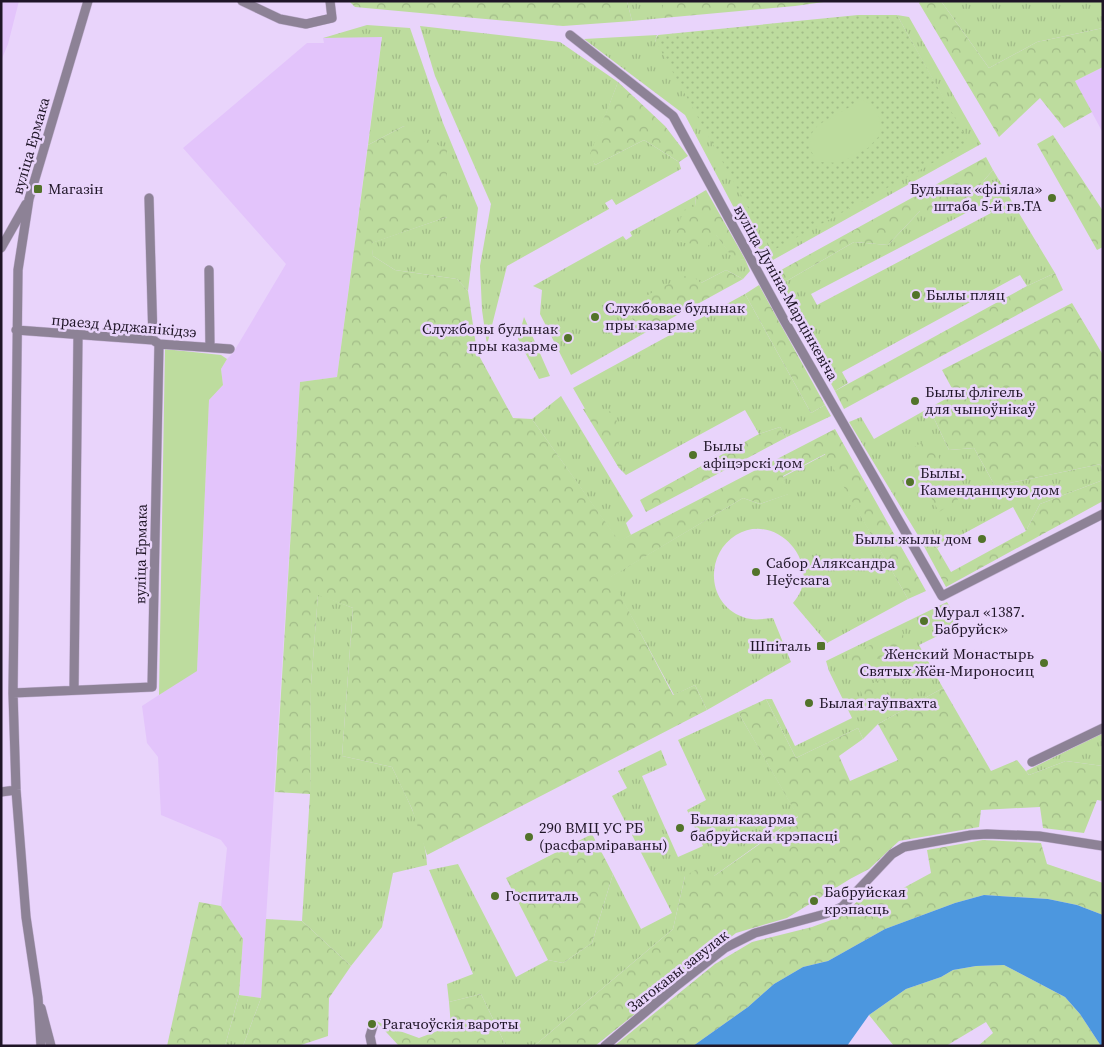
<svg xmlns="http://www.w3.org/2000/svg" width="1104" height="1047" font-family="'Source Serif 4',serif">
  <defs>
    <pattern id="grass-tufts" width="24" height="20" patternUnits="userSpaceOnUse" patternTransform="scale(1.25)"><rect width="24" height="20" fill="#bddc9e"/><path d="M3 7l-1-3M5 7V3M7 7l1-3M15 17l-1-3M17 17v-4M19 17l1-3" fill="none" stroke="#a2bc88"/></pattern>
    <pattern id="forest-crowns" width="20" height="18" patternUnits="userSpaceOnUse" patternTransform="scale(1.25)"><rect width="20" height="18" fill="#bddc9e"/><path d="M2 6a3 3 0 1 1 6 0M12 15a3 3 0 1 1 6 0" fill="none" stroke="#a2bc88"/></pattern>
    <pattern id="park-dots" width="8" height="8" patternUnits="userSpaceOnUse" patternTransform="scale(1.25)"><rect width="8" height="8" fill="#bddc9e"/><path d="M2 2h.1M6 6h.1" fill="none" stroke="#a2bc88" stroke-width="1.8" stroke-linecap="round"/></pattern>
  </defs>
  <rect width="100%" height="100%" fill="#e9d4fb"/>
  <path fill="#e3c4fb" d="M1 1H19L8 44 1 61Z
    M382 36 337 377 300 382 261 998 239 995 243 939 221 906 227 848 221 840 161 815 158 757 147 743 142 706 197 670 209 400 223 385 221 369 227 359 233 353 286 264 183 148 307 43H324L323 38Z
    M1103 67V133L1075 81Z"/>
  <path fill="url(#grass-tufts)" fill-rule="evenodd" d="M627 1H663V18L632 21Z
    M941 1H1103V28L1037 42 989 68Z
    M897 15 909 17 981 144 764 265 685 115 584 39 657 35 655 41 968 143Z
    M367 25 410 28 443 123 478 208 468 291 457 279 395 270 373 256 371 243 447 217 404 126 368 145 382 37 323 38Z
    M420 26 560 42 618 82 591 154 595 165 644 140 679 162 681 169 616 205 612 199 605 203 609 209 507 266 487 345 482 310 480 266 491 204 435 76Z
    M993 170 1055 273 1027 286 1020 275 842 372 848 383 835 391 778 286 854 242 888 245 920 211H945L971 195ZM985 203 991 213 817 305 811 294Z
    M696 196 695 206 735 260 745 259 750 271 743 279 726 270 701 283 648 297 626 307 641 335 571 375 540 314 542 290 533 286 623 236 626 240 632 236 630 232Z
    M745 294 811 413 825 405 831 416 787 437 780 427 759 434 745 410 626 475 619 468 573 388Z
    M524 317 550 376 539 379 518 339Z
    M561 396 633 516 626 523 631 535 619 542 532 419Z
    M929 408 949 450 974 448 995 486 1101 464 1103 480 1040 504 1026 531 1013 507 937 548 925 536 919 537 849 422 861 417 874 439Z
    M826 454 908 599 827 643 793 603C825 567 778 510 736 535 705 554 706 604 743 617 753 621 762 619 773 618L791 662 707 710 695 685 674 695 610 577 743 498 760 504 788 494 783 477Z
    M318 594 353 608 342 756 392 767C406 796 426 833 427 865L393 873 382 927 351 966 302 921 310 794 311 685Z
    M947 602 960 625 919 645 943 688 878 724 863 739 858 728 796 758 766 699H772L795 746 852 718 829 671 826 661Z
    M738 712 798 816 714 876H685L673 929 534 1046H506L481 994 449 1002 447 984 473 974 429 870 458 864 516 977 548 960 563 963 592 943 613 874 641 929 672 913 612 796 627 788 618 771 661 750 667 765 642 776 678 857 703 846 687 810 706 800 678 740Z
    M1103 733V766L1066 761 1029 775 1026 771Z
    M239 995 261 998 243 1046H225Z"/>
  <path fill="url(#forest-crowns)" d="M349 1H627L632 21 563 26 355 7Z
    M663 1H831L795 6 663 18Z
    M921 1H941L989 68 1037 42 1103 28V67L1075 81 1092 112 1064 128 1040 98 999 137 919 3Z
    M618 82 665 126 688 156 679 162 644 140 595 165 590 154Z
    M404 126 447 150V217L372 243 373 256 395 270 457 279 468 291 477 352 513 418 532 419 619 541 835 429 926 591 908 599 825 454 783 476 789 494 760 504 743 498 611 577 673 695 695 685 707 710 427 855 412 809 392 767 342 756 353 608 318 595 311 685 310 794 275 792 300 382 337 377 368 145Z
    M1053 135 1103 211V247L1097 250 1037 144Z
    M986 157 993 170 971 195 945 211H920L888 245 854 242 778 286 772 275Z
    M706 190 745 259 735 261 716 235 708 246 672 241 684 210 695 206 696 196Z
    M726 270 743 279 641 335 626 307C647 296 668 283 690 274L701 283Z
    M1055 273 1063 290 844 409 835 391 1027 286Z
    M759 285 825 405 811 413 745 294Z
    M1072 303 1103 355V469L1101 464 995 486 974 448 949 450 929 408 955 394 942 370Z
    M593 407 602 417 610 411 628 437 618 443 628 462 619 468 583 409Z
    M780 427 787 437 646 512 640 500 759 434Z
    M930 438 958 500 939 512 907 451Z
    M1103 480V501L946 587 919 537 925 536 937 548 951 572 1026 531 1040 504Z
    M902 630 905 643 854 672 847 656Z
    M926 659 932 669 864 700 860 689Z
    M943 688 991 771 1017 760 1029 775 1066 761 1103 766V801L1097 800 1084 833 1043 828 1040 807 981 810 979 827 899 841 869 869 850 879 787 918 736 933 595 1046H534L673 929 685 876 702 866 714 876 798 817 738 712 766 699 796 758 858 728 863 739 839 756 850 781 898 760 878 724Z
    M592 834 613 874 592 943 563 963 548 960 506 878Z
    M983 840 1041 843 1047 864 1103 883V915L1077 905 1048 899 984 895 955 903 885 929 828 961 803 967 774 984 748 1007 693 1046H614L715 964 752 942 812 927 842 916 872 887 883 899 931 873 927 850Z
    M199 902 221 906 243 939 239 995 225 1046H167Z
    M266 919 302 921 351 966 329 998 328 1036 298 1046H243L261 998Z
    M1004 965 1065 997 1080 1014 1101 1046H978L993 1033 986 1022 946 1046H894L869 1015 906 989 941 977 953 970 976 966Z
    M481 994 506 1046H399L375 1020 386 1026 419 1038 451 1026 449 1002Z"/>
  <path fill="url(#park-dots)" d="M858 15H897L969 143 772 251 655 40 658 35Z"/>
  <path fill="#bddc9e" d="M862 100 875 106 879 117 881 134 868 148 840 163 818 162 809 148 812 133 818 125Z
    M165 349 221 355 227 359 221 369 223 385 209 400 197 671 159 695Z"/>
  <path fill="#4c97df" d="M984 895 1048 899 1077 905 1103 915V1046H1101L1080 1014 1065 997 1004 965 976 966 953 970 941 977 906 989 869 1015 847 1046H693L748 1007 774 984 803 967 828 961 885 929 955 903Z"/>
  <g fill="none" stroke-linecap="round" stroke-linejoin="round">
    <defs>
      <path id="street" d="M242 1 280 19 306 24 332 18 330 1
        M570 35 673 116 784 320 942 596 1103 514
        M149 198 153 340
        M1 248 26 204
        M209 270 210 347
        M16 330 153 340 159 344 230 349
        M74 689 78 336
        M13 693 152 687 159 344
        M1032 762 1103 728
        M1 792 16 790
        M41 1008 51 1046
        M41 1046 38 998 26 917 16 790 13 693 18 270 29 199 88 1
        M372 1046 370 1036 373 1026
        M605 1046 675 987 725 948 755 933 825 914 842 907 892 854 904 847 971 835 987 834 1039 836 1103 846"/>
    </defs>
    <use href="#street" stroke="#c5b2d5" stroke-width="10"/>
    <use href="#street" stroke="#8d8296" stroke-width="9"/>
  </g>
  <g fill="#52732a" stroke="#e9d4fb" stroke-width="2">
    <rect x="33" y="184" width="10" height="10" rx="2.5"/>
    <circle cx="1052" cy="198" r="5"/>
    <circle cx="916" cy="295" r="5"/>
    <circle cx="595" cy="317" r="5"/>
    <circle cx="568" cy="338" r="5"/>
    <circle cx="915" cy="401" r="5"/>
    <circle cx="693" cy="455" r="5"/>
    <circle cx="910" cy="482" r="5"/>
    <circle cx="982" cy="539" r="5"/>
    <circle cx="756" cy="572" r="5"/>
    <circle cx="924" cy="621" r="5"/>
    <rect x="816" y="641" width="10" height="10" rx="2.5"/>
    <circle cx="1044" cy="663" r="5"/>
    <circle cx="809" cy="703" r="5"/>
    <circle cx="680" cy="828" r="5"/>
    <circle cx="529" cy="837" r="5"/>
    <circle cx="495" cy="896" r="5"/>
    <circle cx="814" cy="901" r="5"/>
    <circle cx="372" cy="1024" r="5"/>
  </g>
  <g text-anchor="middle" stroke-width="5" stroke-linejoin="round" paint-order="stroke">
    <g font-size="15" fill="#1f1527" stroke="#e9d4fb">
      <text transform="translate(31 146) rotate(-74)" y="5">вуліца Ермака</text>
      <text transform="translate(786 293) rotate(61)" y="5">вуліца Дуніна-Марцінкевіча</text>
      <text transform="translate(124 326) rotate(5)" y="5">праезд Арджанікідзэ</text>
      <text transform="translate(141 554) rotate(-89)" y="5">вуліца Ермака</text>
      <text transform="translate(678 971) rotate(-38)" y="5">Затокавы завулак</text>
    </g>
    <g font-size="15" fill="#1f1527" stroke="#e9d4fb" text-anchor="start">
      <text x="48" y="194">Магазін</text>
      <text x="1042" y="194" text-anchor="end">Будынак «філіяла»<tspan x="1042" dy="17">штаба 5-й гв.ТА</tspan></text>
      <text x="926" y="300">Былы пляц</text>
      <text x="605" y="313">Службовае будынак<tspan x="605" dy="17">пры казарме</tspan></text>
      <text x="558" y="334" text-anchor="end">Службовы будынак<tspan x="558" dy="17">пры казарме</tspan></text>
      <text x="925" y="397">Былы флігель<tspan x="925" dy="17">для чыноўнікаў</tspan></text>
      <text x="703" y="451">Былы<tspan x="703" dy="17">афіцэрскі дом</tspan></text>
      <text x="920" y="478">Былы.<tspan x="920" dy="17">Каменданцкую дом</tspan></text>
      <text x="972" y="544" text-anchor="end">Былы жылы дом</text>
      <text x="766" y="568">Сабор Аляксандра<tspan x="766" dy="17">Неўскага</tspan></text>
      <text x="934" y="617">Мурал «1387.<tspan x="934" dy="17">Бабруйск»</tspan></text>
      <text x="811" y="651" text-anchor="end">Шпіталь</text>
      <text x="1034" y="659" text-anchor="end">Женский Монастырь<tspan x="1034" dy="17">Святых Жён-Мироносиц</tspan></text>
      <text x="819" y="708">Былая гаўпвахта</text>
      <text x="690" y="824">Былая казарма<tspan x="690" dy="17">бабруйскай крэпасці</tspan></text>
      <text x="539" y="833">290 ВМЦ УС РБ<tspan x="539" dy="17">(расфарміраваны)</tspan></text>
      <text x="824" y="897">Бабруйская<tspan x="824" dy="17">крэпасць</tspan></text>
      <text x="505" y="901">Госпиталь</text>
      <text x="382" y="1029">Рагачоўскія вароты</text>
    </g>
  </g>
  <rect width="1104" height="1047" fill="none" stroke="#1f1527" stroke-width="5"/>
</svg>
